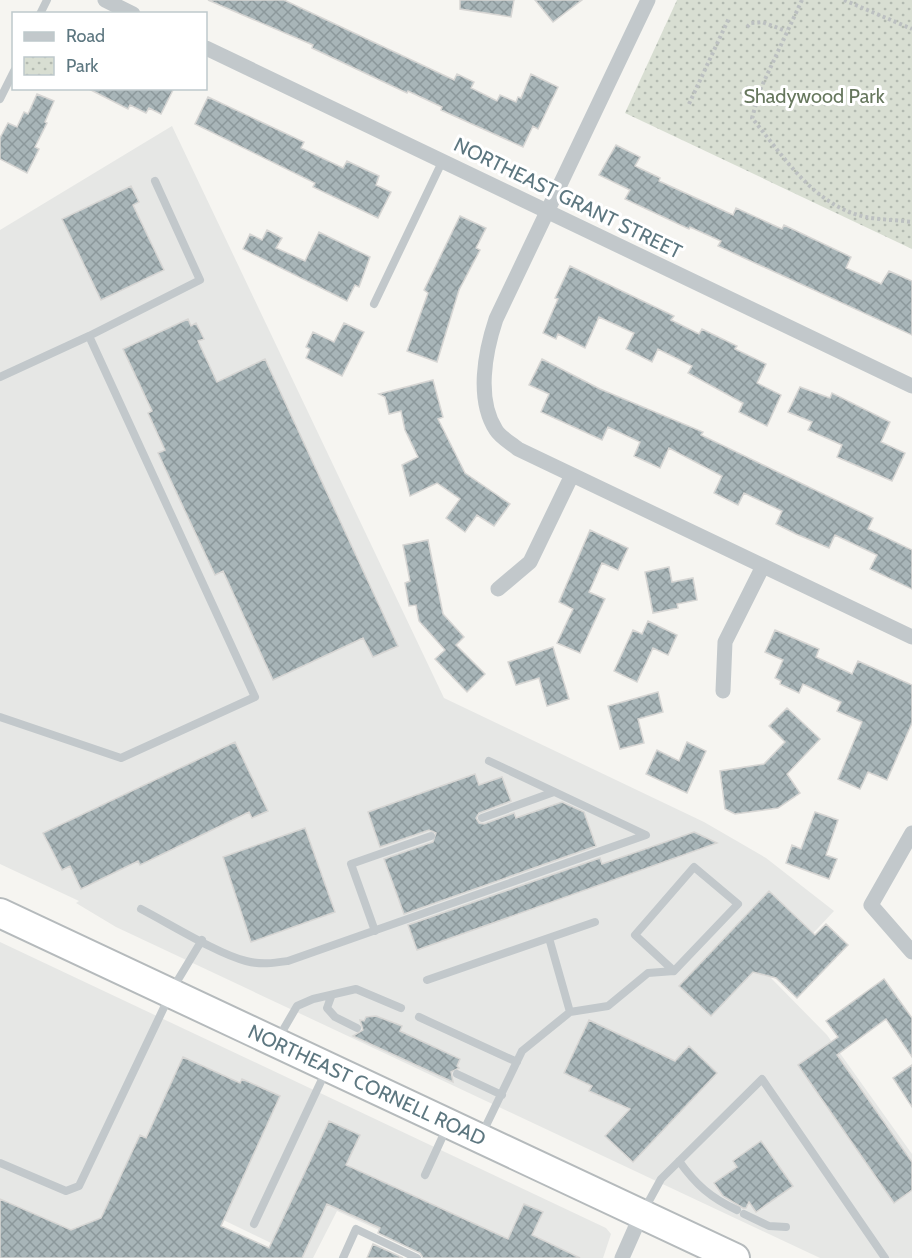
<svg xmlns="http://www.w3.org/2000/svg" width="912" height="1258" font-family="Cabin,sans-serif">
  <defs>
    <pattern id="park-dots" width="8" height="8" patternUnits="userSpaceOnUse" patternTransform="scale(1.5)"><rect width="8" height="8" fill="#d8ded2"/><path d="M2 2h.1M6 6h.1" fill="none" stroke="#b2b9b0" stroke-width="1.8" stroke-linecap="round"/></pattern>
    <pattern id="building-cross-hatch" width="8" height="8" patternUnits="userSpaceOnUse" patternTransform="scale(1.5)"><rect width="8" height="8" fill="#a8b5b8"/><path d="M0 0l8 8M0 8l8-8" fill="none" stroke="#8c989b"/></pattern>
  </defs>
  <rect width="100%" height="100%" fill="#f6f5f1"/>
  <path fill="#e6e7e5" d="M172 126 444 698 704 822 766 858 834 911 771 978 827 1035 912 1154V1258H820L116 927 76 903 79 901 0 864V230Z
    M0 942 606 1228 611 1234 603 1258H440L337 1211 313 1258H302L180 1199 0 1258Z"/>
  <path fill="url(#park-dots)" d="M677 0H912V249L625 113Z"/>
  <path fill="url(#building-cross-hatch)" stroke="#d7d6d4" stroke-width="1.5" d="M208 0H284L454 80 457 74 474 82 471 88 497 101 500 95 516 102 518 97 521 98 531 74 558 87 538 129 533 126 523 147 441 110 442 107 408 91 407 93 312 48 313 45Z
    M460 0H514L511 17 460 9Z
    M535 0H582L553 22Z
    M87 88H174L161 114 149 108 146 113 130 105 128 109Z
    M37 94 54 101 45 122 47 123 35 147 39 149 27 173 0 159V138L8 123 17 127 24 112 28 114Z
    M208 97 304 142 301 148 343 168 347 161 379 176 376 185 391 192 378 218 313 187 315 183 195 124Z
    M616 145 640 157 635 166 660 178 659 181 733 215 736 208 782 229 784 225 851 257 846 268 881 284 889 271 912 281V335L718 246 721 241 690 227 689 229 625 199 630 190 599 175Z
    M131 186 139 202 133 205 164 270 101 300 62 219Z
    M460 216 486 228 476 248 480 250 459 290 437 362 407 351 428 293 424 290Z
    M267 230 282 238 276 248 305 261 319 232 370 257 359 287 355 285 347 301 243 249 250 234 262 240Z
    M570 266 674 316 671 320 699 334 702 329 737 346 735 349 766 364 757 383 781 395 767 426 739 412 743 403 688 373 692 366 658 349 652 362 626 349 634 333 599 317 585 348 558 334 556 339 543 333 558 299 555 298Z
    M188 319 191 326 196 323 204 339 198 341 217 382 265 359 398 646 373 657 363 638 273 680 223 571 215 575 158 453 165 450 148 413 152 411 123 349Z
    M344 323 364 332 342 376 306 358 310 349 306 347 313 332 334 342Z
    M542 359 600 389 703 432 701 435 873 518 868 529 912 550V589L870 569 877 555 835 535 829 548 796 534 776 524 782 511 744 493 738 505 714 493 722 476 669 448 660 468 634 456 640 442 608 427 602 440 541 412 549 394 529 385Z
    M433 380 443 417 438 419 465 473 510 504 494 526 477 515 465 532 446 518 460 499 437 483 410 496 402 465 418 457 405 430 401 411 389 414 385 397 379 394Z
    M800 387 830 398 832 393 890 422 881 442 905 453 892 481 837 457 842 445 808 430 812 422 788 412Z
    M590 530 628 548 618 570 602 563 589 592 605 599 580 653 557 643 573 609 559 602Z
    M428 540 443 614 464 637 456 645 485 674 467 692 435 659 445 650 419 621 416 605 409 606 405 583 410 581 403 545Z
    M669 567 672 582 693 578 697 600 677 604 678 608 653 613 645 572Z
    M648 621 677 635 668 655 653 648 637 682 614 671 633 630 642 634Z
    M775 630 819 649 816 657 852 674 858 661 912 685V723L887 780 868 772 860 789 838 779 862 722 837 711 841 702 803 684 799 693 780 684 781 681 775 678 783 660 765 652Z
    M553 647 569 699 547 706 539 678 516 685 508 662Z
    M658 692 663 712 638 719 644 743 620 749 608 706Z
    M787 708 820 739 787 774 800 793 778 808 735 814 725 809 720 771 764 764 785 742 769 726Z
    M235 742 268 811 252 818 249 812 140 865 138 861 81 889 70 866 62 870 43 833Z
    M687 742 706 751 687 793 646 774 657 750 679 761Z
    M475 774 479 785 502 777 511 801 479 813 476 818 479 823 484 824 514 813 516 818 562 802 584 812 596 846 404 914 384 859 433 842 436 833 429 830 380 847 368 812Z
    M815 812 838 820 826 855 837 859 829 879 786 863 792 845 801 849Z
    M305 828 335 912 251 942 223 857Z
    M694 832 717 843 417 950 408 925 600 858 602 864Z
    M769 891 815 935 826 924 848 945 797 998 776 978 753 972 711 1016 679 986Z
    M884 979 912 1018V1057L886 1019 837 1055 912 1162V1190L894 1203 798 1065 838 1037 826 1021Z
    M376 1016 402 1026 400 1031 460 1059 457 1066 459 1068 451 1072 453 1082 353 1036 363 1030 360 1020 364 1021 366 1017Z
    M589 1020 675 1061 689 1046 717 1073 633 1162 605 1136 630 1109 589 1091 592 1086 564 1073Z
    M183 1057 240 1083 242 1079 280 1096 221 1226 269 1248 329 1121 360 1135 346 1165 508 1239 524 1204 543 1212 532 1235 580 1258H423L420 1253 378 1233 380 1228 327 1204 302 1258H0V1199L71 1230 101 1218 140 1135 146 1138Z
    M912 1065V1107L893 1078Z
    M761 1141 793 1186 756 1212 749 1202 746 1208H743L723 1196 714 1183 737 1167 733 1161Z
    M373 1244 403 1258H367Z"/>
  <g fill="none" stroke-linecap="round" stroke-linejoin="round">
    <defs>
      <path id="highway" d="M0 913 735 1258"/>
    </defs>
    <use href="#highway" stroke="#b5babc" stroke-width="32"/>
    <path stroke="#bcc0c1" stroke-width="4" stroke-dasharray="3 3" stroke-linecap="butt" d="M802 0 760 90 752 118C784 157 814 206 866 217 881 220 897 220 912 222
      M844 0 912 29
      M747 27 751 23 762 22 786 31
      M689 104 729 18"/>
    <path stroke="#c2c8cb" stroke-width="8" d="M40 14 47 0
      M0 99 14 71
      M374 304 442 162
      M0 377 89 336 200 280 155 181
      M0 717 121 758 255 697 89 336
      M482 818 554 792
      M141 909C170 924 218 954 246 961 261 965 274 963 288 961L646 835 489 761
      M375 931 351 864 431 836
      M549 938 570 1012
      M427 980 595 922
      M173 988 202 940
      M331 997 327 1008 335 1017 357 1028
      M419 1017 517 1062
      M279 1037 297 1006 313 999 356 989 401 1008
      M457 1074 502 1095
      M482 1134 522 1051 570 1012 608 1006 648 973 674 971 738 904 694 867 635 935 674 971
      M679 1161C696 1185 711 1198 737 1210
      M0 1163 66 1191 79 1186 168 999
      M425 1175 447 1127
      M644 1210 661 1179 762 1079 885 1258
      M744 1214 769 1226 786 1227
      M254 1224 325 1073
      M343 1258 356 1229 417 1258"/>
    <path stroke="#c2c8cb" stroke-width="15" d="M105 0 133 14
      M648 0 496 319C485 352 476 399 496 430 501 438 511 443 518 449L912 637
      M206 48 912 386
      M498 589 530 562 572 475
      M723 691 725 642 763 566
      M912 833 871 905 912 952
      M622 1258 641 1215"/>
    <use href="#highway" stroke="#fff" stroke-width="28"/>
  </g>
  <g text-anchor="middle" stroke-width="6" stroke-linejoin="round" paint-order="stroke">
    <g font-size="20" fill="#66775d" stroke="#fff">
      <text x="814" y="103">Shadywood Park</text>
    </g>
    <g font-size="20" fill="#5d7780" stroke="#fff">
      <text transform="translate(568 198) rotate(26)" y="7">NORTHEAST GRANT STREET</text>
      <text transform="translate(367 1085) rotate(25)" y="7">NORTHEAST CORNELL ROAD</text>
    </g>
  </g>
  <rect x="12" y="12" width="195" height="78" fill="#ffffff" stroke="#bec9cc" stroke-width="1.5"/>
  <rect x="24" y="32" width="30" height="9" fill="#c2c8cb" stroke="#bec9cc" stroke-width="1.5"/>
  <text x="66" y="42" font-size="18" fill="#5d7780">Road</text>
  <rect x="24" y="57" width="30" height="18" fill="url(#park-dots)" stroke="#bec9cc" stroke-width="1.5"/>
  <text x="66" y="72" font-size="18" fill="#5d7780">Park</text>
</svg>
